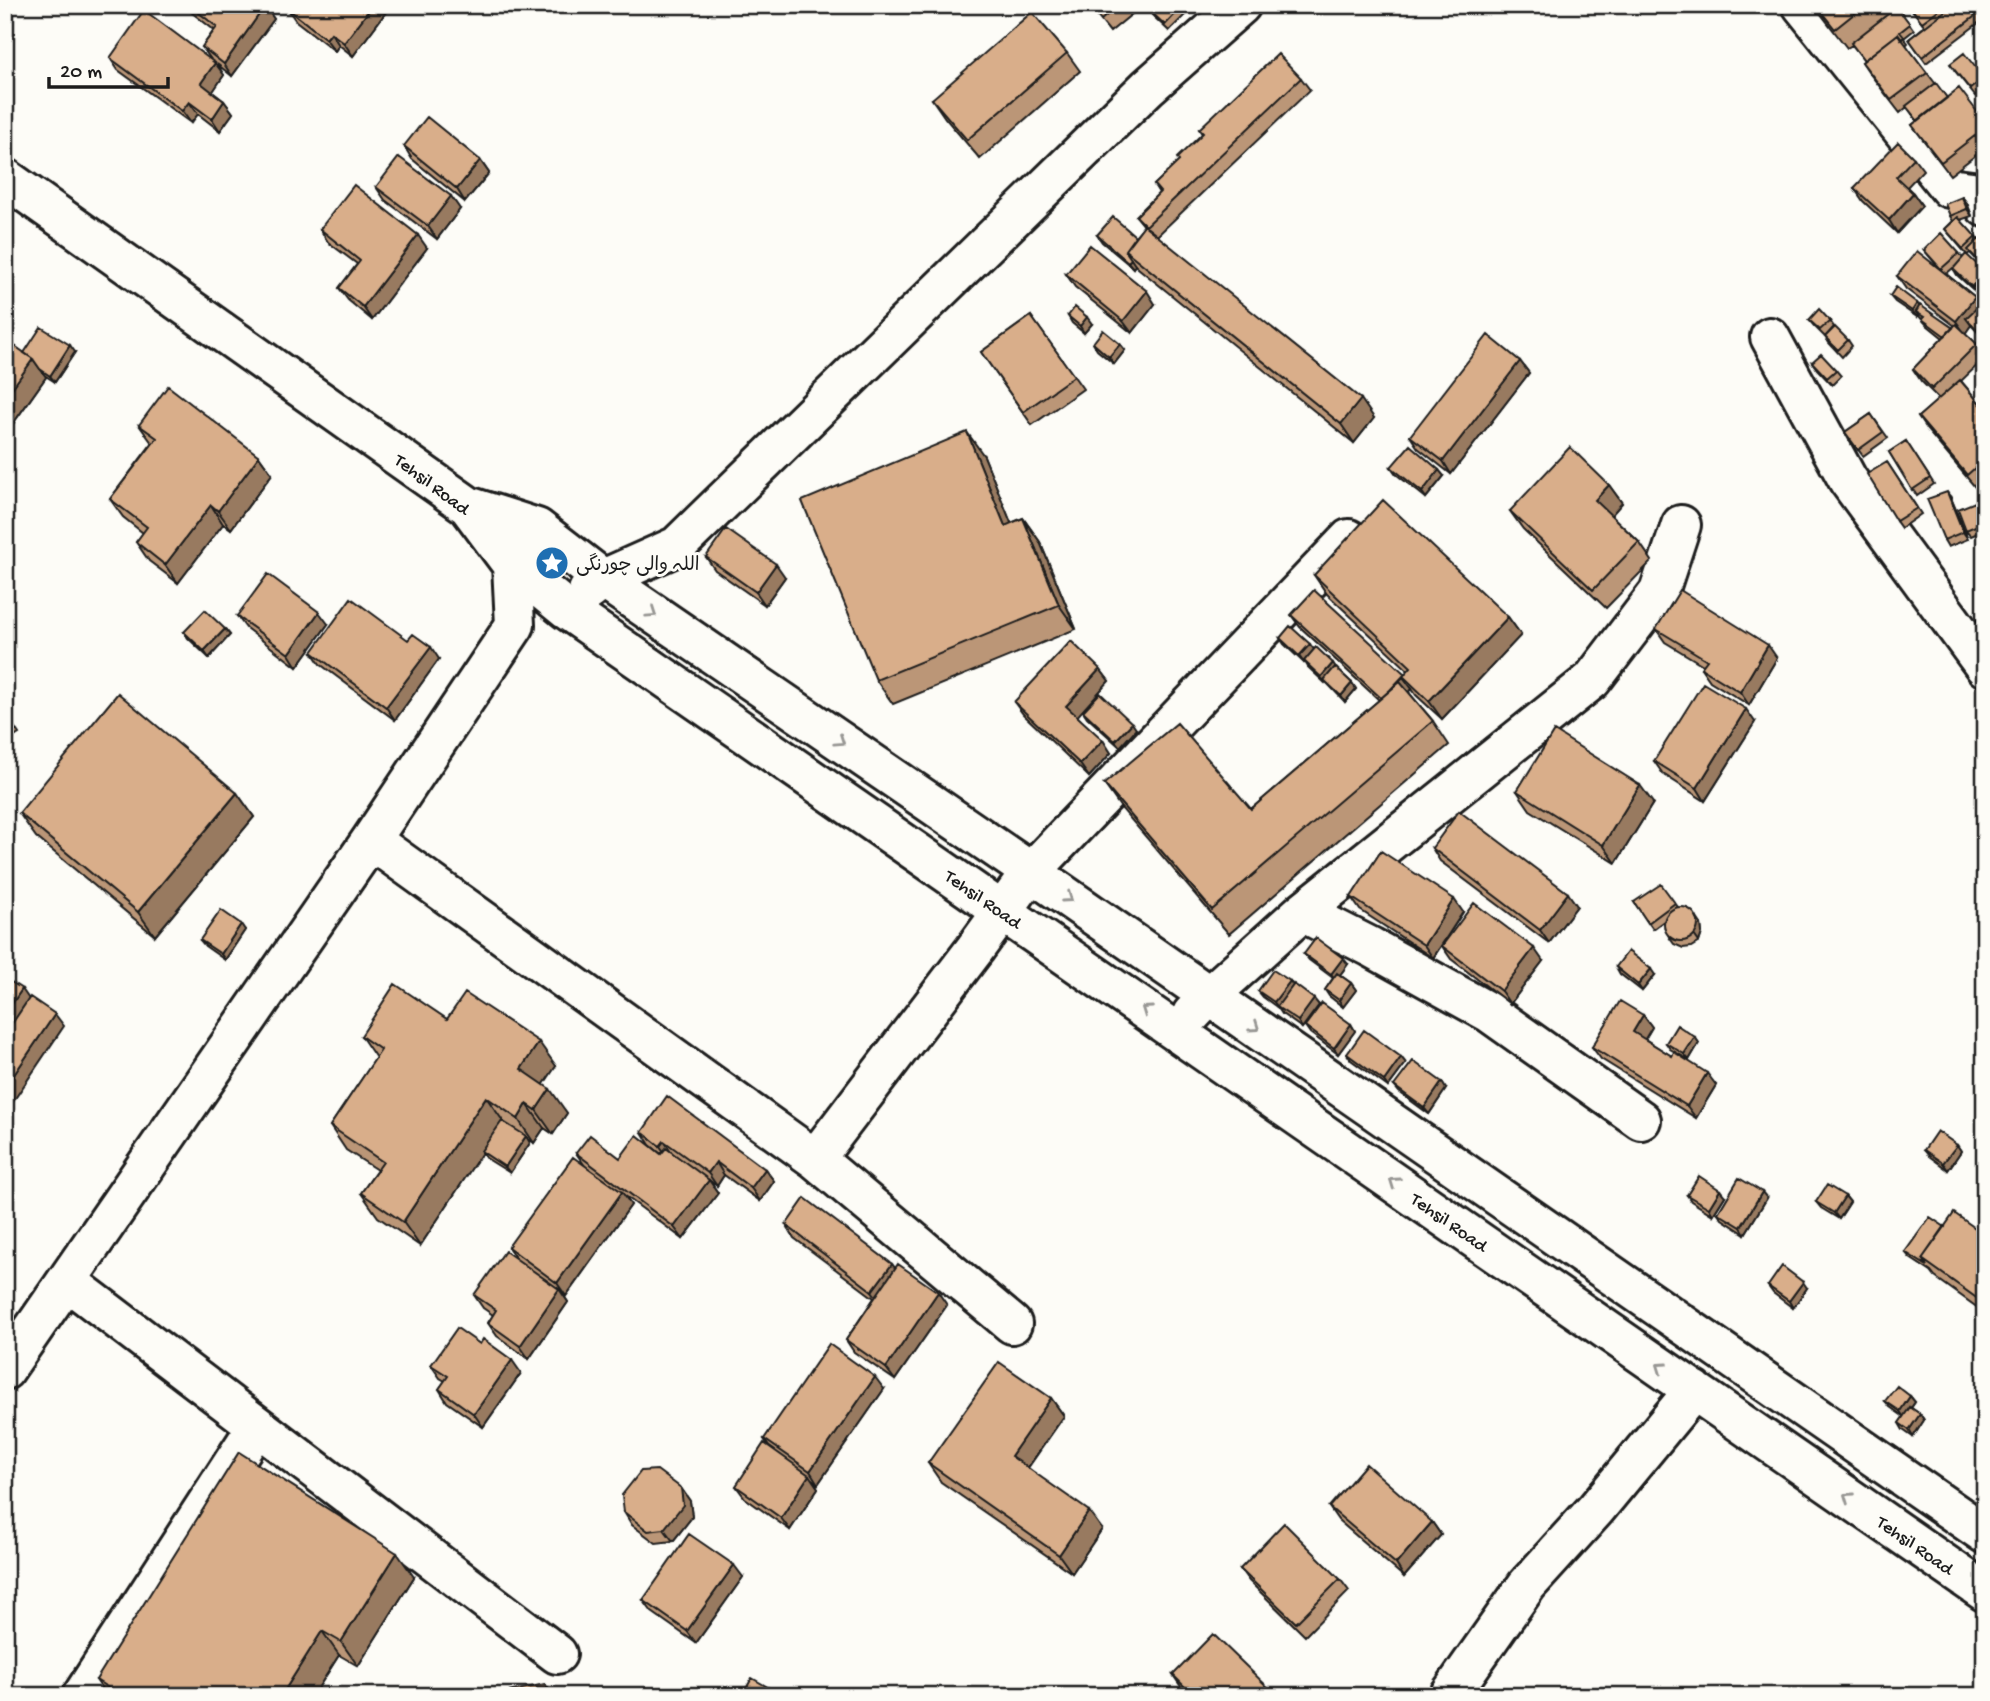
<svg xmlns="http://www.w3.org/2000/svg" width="1990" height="1701" font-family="'Gochi Hand','Playpen Sans Arabic',sans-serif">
  <rect width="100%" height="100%" fill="#fdfcf7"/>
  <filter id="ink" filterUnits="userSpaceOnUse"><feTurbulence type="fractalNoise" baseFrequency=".0143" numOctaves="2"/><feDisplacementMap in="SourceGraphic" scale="14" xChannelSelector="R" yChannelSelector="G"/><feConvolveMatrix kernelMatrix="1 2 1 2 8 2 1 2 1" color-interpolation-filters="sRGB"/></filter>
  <g filter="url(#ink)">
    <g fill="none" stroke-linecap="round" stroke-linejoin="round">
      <defs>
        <path id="minor" d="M1802 5 1949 188 1972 191 1985 207
          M5 178 468 506 512 565 567 610 1985 1592
          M1770 337 1848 480 1985 667
          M468 506 537 528 603 579 1031 872 1985 1534
          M588 591 603 579 677 546 1148 87 1241 5
          M371 840 815 1159 975 949 1031 872 1349 539
          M1302 912 1371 947 1490 1013 1641 1120
          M1192 1014 1209 996 1302 912 1592 680 1659 592 1681 525
          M815 1159 1012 1324
          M67 1281 557 1654
          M5 1370 371 840 515 625 512 565 521 552
          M82 1696 257 1426
          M1449 1696 1527 1585 1596 1509 1694 1390"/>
      </defs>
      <use href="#minor" stroke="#1c1c1c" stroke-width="44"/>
      <use href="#minor" stroke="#fdfcf7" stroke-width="38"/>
    </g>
    <path fill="#bb9677" stroke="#1c1c1c" stroke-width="2" fill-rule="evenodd" d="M182 5H264L274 19 232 76 217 64 224 75 212 92 224 101 233 113 220 131 198 114 191 123 118 70 110 58H210L202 47 214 30Z
      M289 5H382L386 12 353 56 339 45 335 51 296 21 287 8Z
      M1088 5H1143L1110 32Z
      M1814 5H1902L1898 8 1914 30 1904 38 1908 43 1906 45 1935 83 1947 98 1985 122V148L1950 175 1912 125 1917 121 1907 107 1900 113 1870 74 1862 62 1864 60 1852 45 1847 48Z
      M1908 5H1979L1985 13V18L1926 63 1909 39 1925 26Z
      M1148 9H1180L1185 15 1169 31 1152 15Z
      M1067 53 1080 71 980 159 945 118 932 99Z
      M1955 71 1984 78 1985 88 1975 96Z
      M1301 78 1310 90 1157 236 1374 418 1354 443 1138 268 1135 265 1133 268 1102 242 1097 235 1135 236 1144 226 1136 216 1159 193 1154 185 1179 162 1202 134 1199 129Z
      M404 146 480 160 489 173 465 202 412 159Z
      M1914 158 1923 170 1907 187 1913 193 1922 206 1897 233 1863 201 1854 188Z
      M376 187 460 209 437 239 385 200Z
      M1962 197 1967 203 1972 216 1960 220 1978 240 1985 245V268L1970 253 1967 255 1945 229 1953 221 1950 216Z
      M320 229 427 248 372 320 348 300 339 288 357 264 328 242Z
      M1924 250 1959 253 1963 258 1985 272V340L1971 325 1965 333 1977 344 1985 355V358L1961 381 1982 406 1985 404V479L1975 487 1926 429 1918 417 1939 399 1921 381 1913 369 1943 338 1927 325 1918 315 1917 317 1895 302 1890 296 1919 306 1953 328 1955 326 1906 289 1897 276 1940 269ZM1953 268 1957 275 1978 294 1979 293 1984 300 1980 304 1975 297 1946 274Z
      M1066 274 1155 304 1132 333 1075 287Z
      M1031 316 1083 389 1032 425 981 352Z
      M1068 316 1092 324 1084 333 1072 323Z
      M1809 320 1830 321 1834 327 1825 337 1814 326Z
      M1825 337 1848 340 1852 346 1842 357 1829 343Z
      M5 339 24 353 75 352 55 382 44 375 46 377 12 425 5 420Z
      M1093 343 1120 344 1125 350 1114 364 1097 350Z
      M1520 361 1529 373 1451 474 1418 448 1410 436Z
      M1812 362 1836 370 1841 376 1832 385 1817 369Z
      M1871 414 1888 438 1863 456 1845 432Z
      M139 425 259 456 272 474 231 529 223 524 178 583 149 561 136 542 143 533 123 517 110 499 152 443Z
      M1906 441 1934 484 1917 496 1889 452Z
      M984 456 1011 523 1023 518 1040 542 1076 629 893 704 876 680Z
      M1887 462 1921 514 1901 528 1896 521Z
      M1391 467 1444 476 1426 498 1396 474Z
      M1609 485 1622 503 1611 515 1639 542 1652 561 1606 608 1523 529 1510 511Z
      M1951 498 1968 539 1948 547 1944 540Z
      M1985 498V530L1971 536 1966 530Z
      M706 557 785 577 765 605 715 570Z
      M1314 575 1508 617 1521 635 1442 719 1416 695 1412 689 1409 693 1433 721 1449 745 1229 934 1121 808 1104 784 1251 809 1379 700 1300 627 1291 615 1405 674 1408 670 1327 594Z
      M237 616 328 624 297 667 246 628Z
      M225 629 230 635 209 658 188 638 184 632Z
      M1656 629 1777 658 1749 705 1710 681 1701 668 1703 665 1665 642Z
      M1280 638 1314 649 1337 669 1352 683 1356 689 1345 702 1326 682 1325 683 1308 667 1305 662 1304 663 1284 644Z
      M408 640 439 659 395 720 320 664 312 652Z
      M1100 669 1109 681 1077 716 1111 753 1089 777 1023 714 1014 702Z
      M1083 711 1136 729 1120 747 1087 717Z
      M5 713 19 734 5 743Z
      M1755 722 1705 801 1663 774 1654 761Z
      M1517 791 1653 803 1616 863 1530 810Z
      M237 793 254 817 155 936 36 837 19 813Z
      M1432 848 1577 906 1549 943 1440 861Z
      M1985 893V924H1983L1978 918Z
      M1351 897 1463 912 1433 958 1360 910Z
      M1634 902 1675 903 1678 907 1701 924 1702 933 1699 942 1691 947 1683 948 1674 944 1669 937 1664 921 1653 929Z
      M245 930 225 960 205 946 200 940Z
      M1442 946 1543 961 1510 1004 1451 959Z
      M1304 954 1348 964 1340 975 1351 983 1356 990 1343 1007 1329 996 1325 990 1333 978 1309 960Z
      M1616 967 1655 975 1642 991 1620 974Z
      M1290 981 1293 986 1319 1005 1302 1028 1282 1014 1278 1008 1263 997 1258 991Z
      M1643 1015 1652 1027 1645 1039 1716 1085 1696 1118 1601 1059 1592 1047Z
      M447 1019 556 1066 543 1084 567 1113 553 1134 544 1128 534 1143 526 1137 530 1143 510 1173 486 1158 482 1152 420 1246 378 1217 361 1193 377 1170 346 1150 330 1126 376 1058 361 1036Z
      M1351 1024 1355 1031 1338 1054 1310 1033 1305 1026Z
      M1695 1037 1699 1043 1689 1060 1670 1049 1666 1043Z
      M1347 1054 1406 1063 1388 1087 1351 1060Z
      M1394 1086 1446 1089 1429 1114 1399 1092Z
      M642 1132 765 1169 774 1181 760 1201 724 1175 717 1186 709 1180 718 1193 683 1239 624 1195 631 1205 566 1296 562 1293 568 1302 529 1359 497 1336 488 1323 493 1315 483 1308 474 1295 516 1259 508 1247 585 1166 576 1153 620 1158 661 1154 650 1145Z
      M1957 1145 1961 1151 1948 1170 1929 1156 1924 1150Z
      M1687 1195 1725 1196 1713 1215 1691 1201Z
      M1845 1196 1850 1202 1839 1219 1821 1208 1816 1202Z
      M1767 1198 1745 1234 1722 1219 1718 1213Z
      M786 1225 892 1264 895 1268 947 1305 895 1380 854 1352 846 1340 874 1298 794 1238Z
      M1945 1227 1985 1235V1313L1935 1277 1931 1272 1910 1258 1905 1252Z
      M1768 1286 1807 1288 1793 1308 1773 1293Z
      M480 1344 521 1373 483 1427 447 1402 439 1389 445 1381 440 1378 431 1365Z
      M884 1389 818 1484 812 1479 818 1488 790 1530 745 1498 736 1486 769 1447 764 1439Z
      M1910 1396 1915 1402 1911 1408 1920 1414 1924 1420 1913 1437 1903 1430 1899 1423 1904 1417 1890 1407 1885 1401Z
      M1051 1398 1064 1416 1028 1468 1102 1529 1072 1573 941 1482 928 1463Z
      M681 1488 690 1501 692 1517 673 1541 656 1543 632 1525 624 1512Z
      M1329 1507 1432 1522 1441 1535 1404 1577 1338 1520Z
      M1240 1569 1340 1579 1349 1591 1305 1636 1249 1581Z
      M414 1577 358 1666 339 1655 313 1696H107L96 1680Z
      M743 1577 696 1643 652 1612 643 1600Z
      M1173 1675 1277 1696H1190L1182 1688Z"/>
    <path fill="#987a61" stroke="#1c1c1c" stroke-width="2" d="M373 5H382L386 12 353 56 344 43Z
      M265 6 274 19 232 76 224 64Z
      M331 33 339 45 335 51 326 39Z
      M215 63 224 75 210 96 201 83Z
      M224 101 233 113 220 131 212 119Z
      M189 102 198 114 191 123 182 111Z
      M480 160 489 173 465 202 457 189Z
      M1913 193 1922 206 1897 233 1889 220Z
      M451 196 460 209 437 239 428 226Z
      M1962 197 1967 203 1972 216 1967 209Z
      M418 235 427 248 372 320 363 307Z
      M1131 259 1135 265 1133 268 1128 262Z
      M1147 291 1155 304 1132 333 1123 321Z
      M1975 297 1984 309 1966 318 1971 325 1965 334 1956 321Z
      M1917 303 1922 309 1916 312 1918 315 1917 317 1912 311Z
      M1087 317 1092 324 1084 333 1080 326Z
      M1120 344 1125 350 1114 364 1109 357Z
      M70 345 75 352 55 382 50 376Z
      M33 359 46 377 12 425 5 415V398Z
      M1520 361 1529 373 1451 474 1443 461Z
      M1361 399 1374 418 1354 443 1341 424Z
      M967 432 984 456 1022 550 1005 526Z
      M259 456 272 474 231 529 218 511Z
      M1439 470 1444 476 1426 498 1422 492Z
      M1609 485 1622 503 1608 519 1595 500Z
      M1947 492 1951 498 1968 539 1963 532Z
      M211 505 223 524 178 583 165 565Z
      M1023 518 1040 542 1076 629 1059 605Z
      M776 564 785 577 765 605 756 592Z
      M319 612 328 624 297 667 289 654Z
      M1508 617 1521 635 1442 719 1429 701Z
      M225 629 230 635 209 658 204 651Z
      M1310 644 1315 651 1304 663 1299 656Z
      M1768 645 1777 658 1749 705 1740 692Z
      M431 647 439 659 395 720 386 707Z
      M1333 663 1337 669 1324 680 1325 683 1321 677Z
      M1100 669 1109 681 1075 719 1066 706Z
      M1403 677 1412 689 1391 712 1382 699Z
      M1352 683 1356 689 1345 702 1341 696Z
      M1746 709 1755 722 1705 801 1697 788Z
      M1132 723 1136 729 1120 747 1115 741Z
      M1103 740 1111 753 1089 777 1080 764Z
      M1640 785 1653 803 1616 863 1603 845Z
      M237 793 254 817 155 936 138 912Z
      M1568 893 1577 906 1549 943 1540 930Z
      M1454 899 1463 912 1433 958 1424 945Z
      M1697 918 1701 924 1702 933 1699 942 1694 935Z
      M241 924 245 930 225 960 221 954Z
      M1534 948 1543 961 1510 1004 1501 991Z
      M1343 958 1348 964 1336 980 1331 974Z
      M1651 969 1655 975 1642 991 1638 985Z
      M1290 981 1294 987 1279 1009 1274 1002Z
      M1351 983 1356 990 1343 1007 1339 1000Z
      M22 989 31 1002 5 1040V1014Z
      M1314 999 1319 1005 1302 1028 1298 1021Z
      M55 1014 64 1026 10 1106 5 1100V1088Z
      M1643 1015 1652 1027 1642 1044 1633 1032Z
      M1351 1024 1355 1031 1338 1054 1334 1048Z
      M1695 1037 1699 1043 1689 1060 1684 1054Z
      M539 1042 556 1066 538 1093 521 1069Z
      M1401 1057 1406 1063 1388 1087 1384 1081Z
      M1707 1073 1716 1085 1696 1118 1687 1106Z
      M1442 1082 1446 1089 1429 1114 1424 1108Z
      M550 1089 567 1113 553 1134 536 1110Z
      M486 1097 503 1121 420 1246 403 1222Z
      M527 1104 544 1128 534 1143 518 1119Z
      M526 1136 530 1143 510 1173 505 1167Z
      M664 1141 673 1154 669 1159 660 1146Z
      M1957 1145 1961 1151 1948 1170 1943 1163Z
      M716 1162 724 1175 717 1186 708 1173Z
      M765 1169 774 1181 760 1201 751 1188Z
      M709 1180 718 1193 683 1239 674 1227Z
      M1720 1190 1725 1196 1713 1215 1709 1208Z
      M622 1192 631 1205 566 1296 557 1283Z
      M1762 1192 1767 1198 1745 1234 1741 1227Z
      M1845 1196 1850 1202 1839 1219 1834 1213Z
      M892 1264 901 1276 881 1303 872 1291Z
      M1803 1282 1807 1288 1793 1308 1789 1301Z
      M559 1289 568 1302 529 1359 520 1346Z
      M938 1292 947 1305 895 1380 886 1368Z
      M512 1360 521 1373 483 1427 474 1414Z
      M875 1377 884 1389 818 1484 810 1471Z
      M1910 1396 1915 1402 1904 1418 1900 1411Z
      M1051 1398 1064 1416 1023 1474 1011 1456Z
      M1920 1414 1924 1420 1913 1437 1909 1430Z
      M809 1475 818 1488 790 1530 781 1518Z
      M681 1488 690 1501 692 1517 673 1541 664 1529Z
      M1089 1511 1102 1529 1072 1573 1059 1555Z
      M1432 1522 1441 1535 1404 1577 1396 1564Z
      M397 1553 414 1577 358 1666 341 1642Z
      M734 1565 743 1577 696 1643 687 1631Z
      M322 1631 339 1655 313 1696H281Z
      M545 1684 554 1696H548Z"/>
    <path fill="#d9ae8a" stroke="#1c1c1c" stroke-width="2" d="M189 5H264L265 6 224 64 202 47 217 27Z
      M289 5H373L344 43 331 33 326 39 287 8Z
      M1089 5H1119L1101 20Z
      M1151 5H1176L1180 9 1165 25 1148 9Z
      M1816 5H1865L1835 29Z
      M1909 5H1945L1922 22Z
      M1953 5H1979L1983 10 1922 57 1909 39Z
      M1897 7 1910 24 1900 32 1904 37 1901 39 1898 34 1864 60 1851 43Z
      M144 10 215 63 201 83 224 101 212 119 189 102 182 111 110 58Z
      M1032 12 1067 53 967 140 932 99Z
      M1898 34 1927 73 1891 100 1862 62Z
      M1964 53 1984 78 1970 89 1950 64Z
      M1278 54 1301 78 1146 226 1136 216 1160 192 1154 185 1179 161 1177 158 1203 133 1199 129Z
      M1936 83 1947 98 1918 121 1906 106Z
      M1959 88 1985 122V128L1941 162 1912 125Z
      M427 117 480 160 457 189 404 146Z
      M1898 142 1914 158 1896 177 1913 193 1889 220 1854 188Z
      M399 157 451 196 428 226 376 187Z
      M354 185 418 235 363 307 339 288 360 261 320 229Z
      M1962 197 1967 209 1950 216 1945 204Z
      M1113 217 1135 236 1125 250 1131 259 1128 262 1097 235Z
      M1958 217 1976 237 1963 249 1945 229Z
      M1144 225 1361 399 1341 424 1125 250Z
      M1941 233 1959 253 1941 269 1924 250Z
      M1979 239 1985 245V259L1981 263 1968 250Z
      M1090 245 1147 291 1123 321 1066 274Z
      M1917 251 1975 297 1956 321 1897 276Z
      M1966 254 1985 272V274L1973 285 1974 286 1973 288 1953 269Z
      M1985 274V297L1973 285Z
      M1896 287 1917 303 1912 311 1890 296Z
      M1985 300V331L1982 334 1966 318Z
      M1920 305 1953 328 1945 336 1922 319 1924 317 1916 312Z
      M1075 307 1087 317 1080 326 1068 316Z
      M1819 309 1830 321 1820 330 1809 320Z
      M1031 316 1074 376 1023 412 981 352Z
      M1956 324 1977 344 1932 389 1913 369Z
      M41 327 70 345 50 376 40 369 33 359 24 353Z
      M1835 327 1848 340 1838 350 1825 337Z
      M1103 330 1120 344 1109 357 1093 343Z
      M1488 335 1520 361 1443 461 1410 436Z
      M5 339 33 359 5 398Z
      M1821 354 1836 370 1827 378 1812 362Z
      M1960 380 1982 406 1985 404V459L1967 475 1918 417Z
      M168 386 259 456 218 511 211 505 165 565 136 542 147 527 110 499 157 438 139 425Z
      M1871 414 1883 432 1858 450 1845 432Z
      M967 432 1005 526 1023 518 1059 605 876 680 802 501Z
      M1906 441 1930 478 1912 490 1889 452Z
      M1410 445 1439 470 1422 492 1391 467Z
      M1570 447 1609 485 1595 500 1639 542 1593 590 1510 511Z
      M1887 462 1917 508 1896 521 1867 474Z
      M1947 492 1963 532 1944 540 1927 499Z
      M1985 498V522L1966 530 1958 509Z
      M1383 500 1508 617 1429 701 1403 676 1411 667 1314 575Z
      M726 529 776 564 756 592 706 557Z
      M268 574 319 612 289 654 237 616Z
      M1314 590 1405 674 1390 690 1381 698 1291 615Z
      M1680 590 1768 645 1740 692 1701 668 1707 660 1656 629Z
      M351 598 408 640 413 634 431 647 386 707 312 652Z
      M205 610 225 629 204 651 184 632Z
      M1290 626 1310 644 1299 656 1280 638Z
      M1071 641 1100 669 1066 706 1103 740 1080 764 1014 702Z
      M1316 647 1333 663 1321 677 1304 661Z
      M1335 667 1352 683 1341 696 1324 680Z
      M1400 682 1433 721 1212 910 1104 784 1177 723 1251 809Z
      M1703 683 1746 709 1697 788 1654 761Z
      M118 693 237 793 138 912 19 813Z
      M1100 693 1132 723 1115 741 1083 711Z
      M1554 731 1640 785 1603 845 1517 791Z
      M1459 811 1568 893 1540 930 1432 848Z
      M1381 851 1454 899 1424 945 1351 897Z
      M1661 884 1675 903 1648 923 1634 902Z
      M1985 893V919L1978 918Z
      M1474 903 1534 948 1501 991 1442 946Z
      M1664 924a17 17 0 1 1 34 0a17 17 0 1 1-34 0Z
      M221 910 241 924 221 954 200 940Z
      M1316 938 1343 958 1331 974 1304 954Z
      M1628 951 1651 969 1638 985 1616 967Z
      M1273 970 1290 981 1274 1002 1258 991Z
      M1337 973 1351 983 1339 1000 1325 990Z
      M5 978 22 989 5 1014Z
      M395 984 447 1019 465 993 539 1042 521 1069 550 1089 536 1110 527 1104 518 1119 486 1097 403 1222 361 1193 383 1162 330 1126 381 1050 361 1036Z
      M1294 984 1314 999 1298 1021 1277 1007Z
      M30 997 55 1014 5 1088V1034Z
      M1620 1001 1643 1015 1633 1032 1672 1056 1674 1052 1707 1073 1687 1106 1592 1047Z
      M1322 1003 1351 1024 1334 1048 1305 1026Z
      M1677 1025 1695 1037 1684 1054 1666 1043Z
      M1364 1030 1401 1057 1384 1081 1347 1054Z
      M1413 1061 1442 1082 1424 1108 1394 1086Z
      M667 1096 765 1169 751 1188 716 1162 708 1173 664 1141 660 1146 642 1132Z
      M502 1121 526 1136 505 1167 481 1151Z
      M1937 1131 1957 1145 1943 1163 1924 1150Z
      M590 1135 620 1158 637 1135 661 1154 666 1148 709 1180 674 1227 576 1153Z
      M573 1157 622 1192 557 1283 508 1247Z
      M1699 1176 1720 1190 1709 1208 1687 1195Z
      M1739 1178 1762 1192 1741 1227 1718 1213Z
      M1827 1185 1845 1196 1834 1213 1816 1202Z
      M805 1198 892 1264 872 1291 786 1225Z
      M1954 1213 1985 1235V1304L1922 1259Z
      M1930 1217 1945 1227 1922 1259 1927 1266 1905 1252Z
      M505 1251 559 1289 520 1346 488 1323 496 1310 474 1295Z
      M898 1264 938 1292 886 1368 846 1340Z
      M1782 1266 1803 1282 1789 1301 1768 1286Z
      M457 1328 480 1344 483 1339 512 1360 474 1414 439 1389 448 1376 431 1365Z
      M829 1344 875 1377 810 1471 764 1439Z
      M999 1362 1051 1398 1011 1456 1089 1511 1059 1555 928 1463Z
      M1897 1386 1910 1396 1900 1411 1885 1401Z
      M1910 1407 1920 1414 1909 1430 1899 1423Z
      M764 1443 809 1475 781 1518 736 1486Z
      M239 1452 397 1553 341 1642 322 1631 281 1696H121L96 1680Z
      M1366 1464 1432 1522 1396 1564 1329 1507Z
      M657 1470 681 1488 683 1505 664 1529 648 1531 624 1512 622 1495 641 1471Z
      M1284 1523 1340 1579 1296 1623 1240 1569Z
      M689 1534 734 1565 687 1631 643 1600Z
      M1213 1634 1277 1696H1194L1173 1675Z
      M752 1678 783 1696H742Z
      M545 1684 548 1696H490Z"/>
    <defs><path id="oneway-chevron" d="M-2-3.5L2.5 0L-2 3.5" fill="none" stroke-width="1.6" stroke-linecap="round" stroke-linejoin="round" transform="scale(1.75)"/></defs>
    <g stroke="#989794">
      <use href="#oneway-chevron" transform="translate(652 613) rotate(34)"/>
      <use href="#oneway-chevron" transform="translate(840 741) rotate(34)"/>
      <use href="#oneway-chevron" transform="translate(1068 898) rotate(35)"/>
      <use href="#oneway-chevron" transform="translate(1146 1010) rotate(-145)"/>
      <use href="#oneway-chevron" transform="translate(1255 1027) rotate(35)"/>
      <use href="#oneway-chevron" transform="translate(1394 1182) rotate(-145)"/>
      <use href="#oneway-chevron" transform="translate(1661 1367) rotate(-145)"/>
      <use href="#oneway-chevron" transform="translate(1848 1497) rotate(-145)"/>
    </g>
  </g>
  <defs>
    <symbol id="sight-disc" viewBox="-11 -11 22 22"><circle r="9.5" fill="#1f6fb2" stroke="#fdfcf7"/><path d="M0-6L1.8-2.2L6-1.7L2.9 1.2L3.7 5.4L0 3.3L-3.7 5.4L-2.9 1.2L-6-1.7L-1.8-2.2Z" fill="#fff"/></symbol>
  </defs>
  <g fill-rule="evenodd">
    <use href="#sight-disc" x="533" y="544" width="38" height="38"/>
  </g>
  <g text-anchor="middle" stroke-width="6" stroke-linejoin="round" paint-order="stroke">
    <g font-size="19" fill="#1c1c1c" stroke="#fdfcf7">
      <text transform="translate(433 483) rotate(37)" y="7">Tehsil Road</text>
      <text transform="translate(984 898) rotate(35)" y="7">Tehsil Road</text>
      <text transform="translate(1450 1221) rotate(35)" y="7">Tehsil Road</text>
      <text transform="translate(1916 1544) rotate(35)" y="7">Tehsil Road</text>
    </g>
    <g font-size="19" fill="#1c1c1c" stroke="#fdfcf7" text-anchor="start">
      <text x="576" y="570">اللہ والی چورنگی</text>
    </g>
  </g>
  <rect width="1990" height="1701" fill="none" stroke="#fdfcf7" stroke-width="28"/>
  <rect x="14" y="14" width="1962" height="1673" fill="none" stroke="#1c1c1c" stroke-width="2.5" filter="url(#ink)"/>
  <path d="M49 77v10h119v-10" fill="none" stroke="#1c1c1c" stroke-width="3.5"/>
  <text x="60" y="77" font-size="21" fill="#1c1c1c" stroke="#fdfcf7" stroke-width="5" paint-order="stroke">20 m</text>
</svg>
